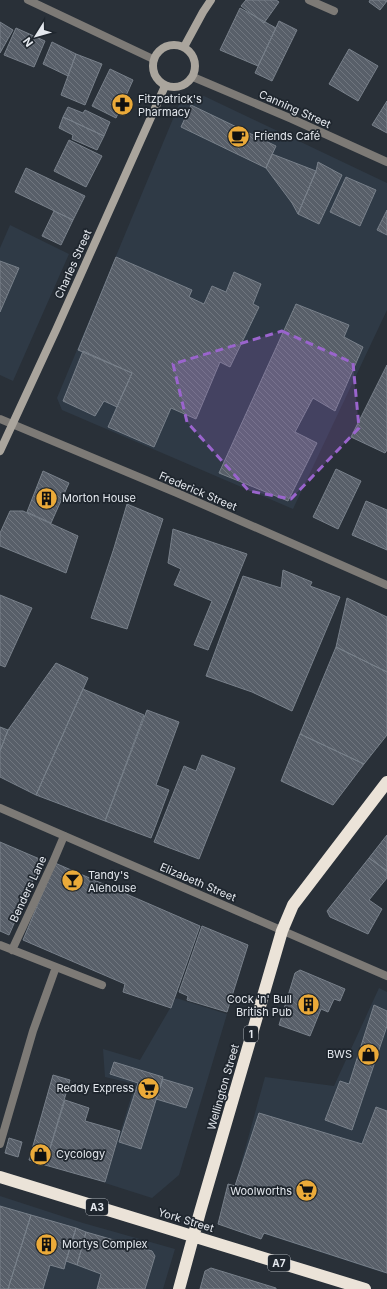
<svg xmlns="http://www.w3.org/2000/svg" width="387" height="1289" font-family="Inter,sans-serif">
  <defs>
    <pattern id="building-back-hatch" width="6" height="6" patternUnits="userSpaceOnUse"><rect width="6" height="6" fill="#585f69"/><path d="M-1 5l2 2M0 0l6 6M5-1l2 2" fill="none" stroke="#70767f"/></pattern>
  </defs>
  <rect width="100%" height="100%" fill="#293038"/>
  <path fill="#2f3a46" d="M204 96 387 183V310L293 509 62 410 57 398 180 102Z
    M10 225 69 254 13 381 0 375V248Z
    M379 988 387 992V1274L225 1221 265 1077 334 1086Z
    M176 998 227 1014 179 1175 152 1198 105 1183 135 1084 105 1077 103 1049 140 1060Z
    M0 1196 83 1223 175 1249 163 1289H0Z"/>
  <path fill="url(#building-back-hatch)" stroke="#78808a" d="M246 0H276L279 2 264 23 241 6Z
    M370 0H387V1L380 10 369 2Z
    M240 8 276 28 258 66 220 50Z
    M279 21 297 30 272 81 255 73Z
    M0 22 13 30 0 53Z
    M16 28 45 41 34 67 4 55Z
    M52 42 76 54 68 76 43 64Z
    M349 49 378 66 358 101 329 84Z
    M76 54 102 64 85 105 61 95Z
    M110 69 133 80 116 118 92 106Z
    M387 101V133L372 125Z
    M191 105 276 146 266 168 181 127Z
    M68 107 83 113 85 110 110 122 104 136 63 117Z
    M63 117 104 136 97 150 72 139 73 135 59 128Z
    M69 140 102 156 86 187 54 171Z
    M272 154 316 171 298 214 292 203 266 168Z
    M318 162 342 175 319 224 298 214 316 171Z
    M26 168 85 196 73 220 15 192Z
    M346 177 376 190 360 226 330 212Z
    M387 210V235L377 230Z
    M54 211 73 220 61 245 42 236Z
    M116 257 192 290 189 297 204 304 212 286 226 292 234 272 261 284 253 304 259 307 230 367 220 362 196 419 171 408 154 447 108 427 132 373 78 350Z
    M0 261 19 268 0 312Z
    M296 304 349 325 344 337 363 347 335 411 313 398 295 432 317 443 288 501 219 473Z
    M83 351 132 373 117 407 104 401 95 416 63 401Z
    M387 365V450L385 453 351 437Z
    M336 469 361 481 338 529 313 517Z
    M43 471 69 483 51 523 27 512Z
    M366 501 387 510V550L352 535Z
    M127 504 163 519 127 629 91 618 114 548Z
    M10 511H23L78 536 66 573 0 546V533Z
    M173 529 247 554 208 650 194 645 212 601 174 585 181 569 168 563Z
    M283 570 312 582 310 586 340 597 292 711 252 692 206 676 243 576 281 588Z
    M0 595 32 608 5 667 0 665Z
    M347 598 387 617V672L336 647Z
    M336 647 387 672V735L364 764 300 734Z
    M56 663 88 678 36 795 0 777V751L8 730Z
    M83 689 144 715 105 821 36 795Z
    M147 710 179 722 156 785 169 790 151 838 105 821Z
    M0 727 8 730 0 751Z
    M300 734 364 764 333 805 281 781Z
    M202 755 235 768 199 859 154 842 184 766 196 771Z
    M387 835V871L369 858Z
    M0 842 42 860 9 935 0 931Z
    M369 858 387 871V878L369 900 382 909 368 934 330 917 327 911Z
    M55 863 200 926 171 1008 123 992 125 984 23 940Z
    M202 926 248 945 227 1012 187 1000 188 996 179 992Z
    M300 970 345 989 340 1001 334 999 328 1012 321 1009 310 1036 279 1025 295 973Z
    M374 1005 387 1011V1026L352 1130 325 1120 340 1081 349 1084Z
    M114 1062 163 1077 141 1149 119 1142 138 1083 110 1074Z
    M53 1075 70 1080 45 1165 29 1160Z
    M163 1079 193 1088 186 1108 156 1099Z
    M65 1100 89 1108 85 1121 120 1131 105 1182 45 1165Z
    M376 1107 387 1111V1273L264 1233 261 1239 218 1224 228 1184 235 1186 259 1113 362 1144Z
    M9 1138 22 1142 18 1157 5 1153Z
    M0 1206 31 1215 8 1289H0Z
    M31 1215 76 1228 66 1261 64 1269 50 1265 43 1289H8Z
    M76 1228 86 1232 77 1265 66 1261Z
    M86 1232 152 1251 155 1256 145 1289H97L101 1274 77 1265Z
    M211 1268 276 1288V1289H200L205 1271Z"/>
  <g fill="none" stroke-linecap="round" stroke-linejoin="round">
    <path stroke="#7d7a76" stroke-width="8" d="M0 945 102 985
      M12 950 53 862 64 836
      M0 1144 33 1031 56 967"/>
    <path stroke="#7d7a76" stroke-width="8" d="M28 0 153 59
      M309 0 334 11
      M193 77 292 119 387 162
      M0 419 177 493 387 585
      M0 808 387 976"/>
    <path stroke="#aaa59d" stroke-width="8" d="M153 66a21 21 0 1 1 42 0a21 21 0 1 1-42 0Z
      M184 47 203 12 211 0
      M0 451 56 330 165 86"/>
    <path stroke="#ebe3d8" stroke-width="12" d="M0 1177 365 1289
      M179 1289 200 1212 282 931 293 905 387 782"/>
  </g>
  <path fill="#9a64cd" fill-opacity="0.2" stroke="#9a64cd" stroke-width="3" stroke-dasharray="8 5" stroke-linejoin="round" d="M282 331 353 363 359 428 291 499 249 491 187 422 173 364Z"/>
  <defs>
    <symbol id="pharmacy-disc" viewBox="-11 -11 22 22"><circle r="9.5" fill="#ebaa39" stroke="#1f262e"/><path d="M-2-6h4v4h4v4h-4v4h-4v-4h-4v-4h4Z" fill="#111"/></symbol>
    <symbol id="cafe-disc" viewBox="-11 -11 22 22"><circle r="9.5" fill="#ebaa39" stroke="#1f262e"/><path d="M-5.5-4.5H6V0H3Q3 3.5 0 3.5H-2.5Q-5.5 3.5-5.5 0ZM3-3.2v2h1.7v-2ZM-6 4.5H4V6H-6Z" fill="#111"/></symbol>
    <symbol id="building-disc" viewBox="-11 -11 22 22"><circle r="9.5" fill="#ebaa39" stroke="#1f262e"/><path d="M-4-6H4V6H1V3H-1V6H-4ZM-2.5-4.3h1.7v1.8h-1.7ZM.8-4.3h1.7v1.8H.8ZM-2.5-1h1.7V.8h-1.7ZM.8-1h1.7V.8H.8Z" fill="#111"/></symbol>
    <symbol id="bar-disc" viewBox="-11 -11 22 22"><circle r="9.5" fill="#ebaa39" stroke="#1f262e"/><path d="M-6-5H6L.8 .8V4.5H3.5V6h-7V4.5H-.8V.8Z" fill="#111"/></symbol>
    <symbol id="shop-disc" viewBox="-11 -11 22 22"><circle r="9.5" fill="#ebaa39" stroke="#1f262e"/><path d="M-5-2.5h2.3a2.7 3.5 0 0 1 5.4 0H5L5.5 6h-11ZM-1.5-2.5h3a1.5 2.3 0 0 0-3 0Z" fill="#111"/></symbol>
    <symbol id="supermarket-disc" viewBox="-11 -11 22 22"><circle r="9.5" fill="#ebaa39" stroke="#1f262e"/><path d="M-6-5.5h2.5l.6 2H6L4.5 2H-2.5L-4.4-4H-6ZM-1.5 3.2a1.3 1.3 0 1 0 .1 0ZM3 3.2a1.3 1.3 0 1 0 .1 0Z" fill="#111"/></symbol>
  </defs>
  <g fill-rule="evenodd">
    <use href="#pharmacy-disc" x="110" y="92" width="25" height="25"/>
    <use href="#cafe-disc" x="226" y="124" width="25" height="25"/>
    <use href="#building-disc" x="34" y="486" width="25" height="25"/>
    <use href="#bar-disc" x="60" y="868" width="25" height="25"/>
    <use href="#building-disc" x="296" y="992" width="25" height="25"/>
    <use href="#shop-disc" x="356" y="1042" width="25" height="25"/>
    <use href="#supermarket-disc" x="136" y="1076" width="25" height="25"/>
    <use href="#shop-disc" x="28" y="1142" width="25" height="25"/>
    <use href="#supermarket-disc" x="294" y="1178" width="25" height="25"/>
    <use href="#building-disc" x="34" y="1232" width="25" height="25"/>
  </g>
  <g text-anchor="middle" stroke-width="3.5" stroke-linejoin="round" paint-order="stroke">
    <g fill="#1f262e" stroke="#a9aeb4" stroke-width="1">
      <rect x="244" y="1026" width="14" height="16" rx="3"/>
      <rect x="86" y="1199" width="22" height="16" rx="3"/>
      <rect x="268" y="1255" width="22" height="16" rx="3"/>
    </g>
    <g font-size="10" font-weight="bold" fill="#e4e8ee">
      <text x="251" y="1038">1</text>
      <text x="97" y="1211">A3</text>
      <text x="279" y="1267">A7</text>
    </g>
    <g font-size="11" fill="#e4e8ee" stroke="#1f262e" text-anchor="start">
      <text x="138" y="103">Fitzpatrick's<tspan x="138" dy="13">Pharmacy</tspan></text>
      <text x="254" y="140">Friends Café</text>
      <text x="62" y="502">Morton House</text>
      <text x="88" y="879">Tandy's<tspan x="88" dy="13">Alehouse</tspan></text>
      <text x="292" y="1003" text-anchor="end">Cock 'n' Bull<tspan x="292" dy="13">British Pub</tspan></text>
      <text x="352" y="1058" text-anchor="end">BWS</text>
      <text x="134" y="1092" text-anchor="end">Reddy Express</text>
      <text x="56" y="1158">Cycology</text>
      <text x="292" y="1195" text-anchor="end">Woolworths</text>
      <text x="62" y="1248">Mortys Complex</text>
    </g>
    <g font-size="11" fill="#e4e8ee" stroke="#1f262e">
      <text transform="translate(295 109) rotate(24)" y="4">Canning Street</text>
      <text transform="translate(73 264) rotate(-66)" y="4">Charles Street</text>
      <text transform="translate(198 491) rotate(23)" y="4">Frederick Street</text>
      <text transform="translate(198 882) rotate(23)" y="4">Elizabeth Street</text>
      <text transform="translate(28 889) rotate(-65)" y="4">Benders Lane</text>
      <text transform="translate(223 1087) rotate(-74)" y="4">Wellington Street</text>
      <text transform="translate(186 1220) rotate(17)" y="4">York Street</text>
    </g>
  </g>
  <g transform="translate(36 36) rotate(233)" stroke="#1f262e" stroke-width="3" paint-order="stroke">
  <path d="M0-3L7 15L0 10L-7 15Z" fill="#e4e8ee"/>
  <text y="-6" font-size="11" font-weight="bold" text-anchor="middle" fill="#e4e8ee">N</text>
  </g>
</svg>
